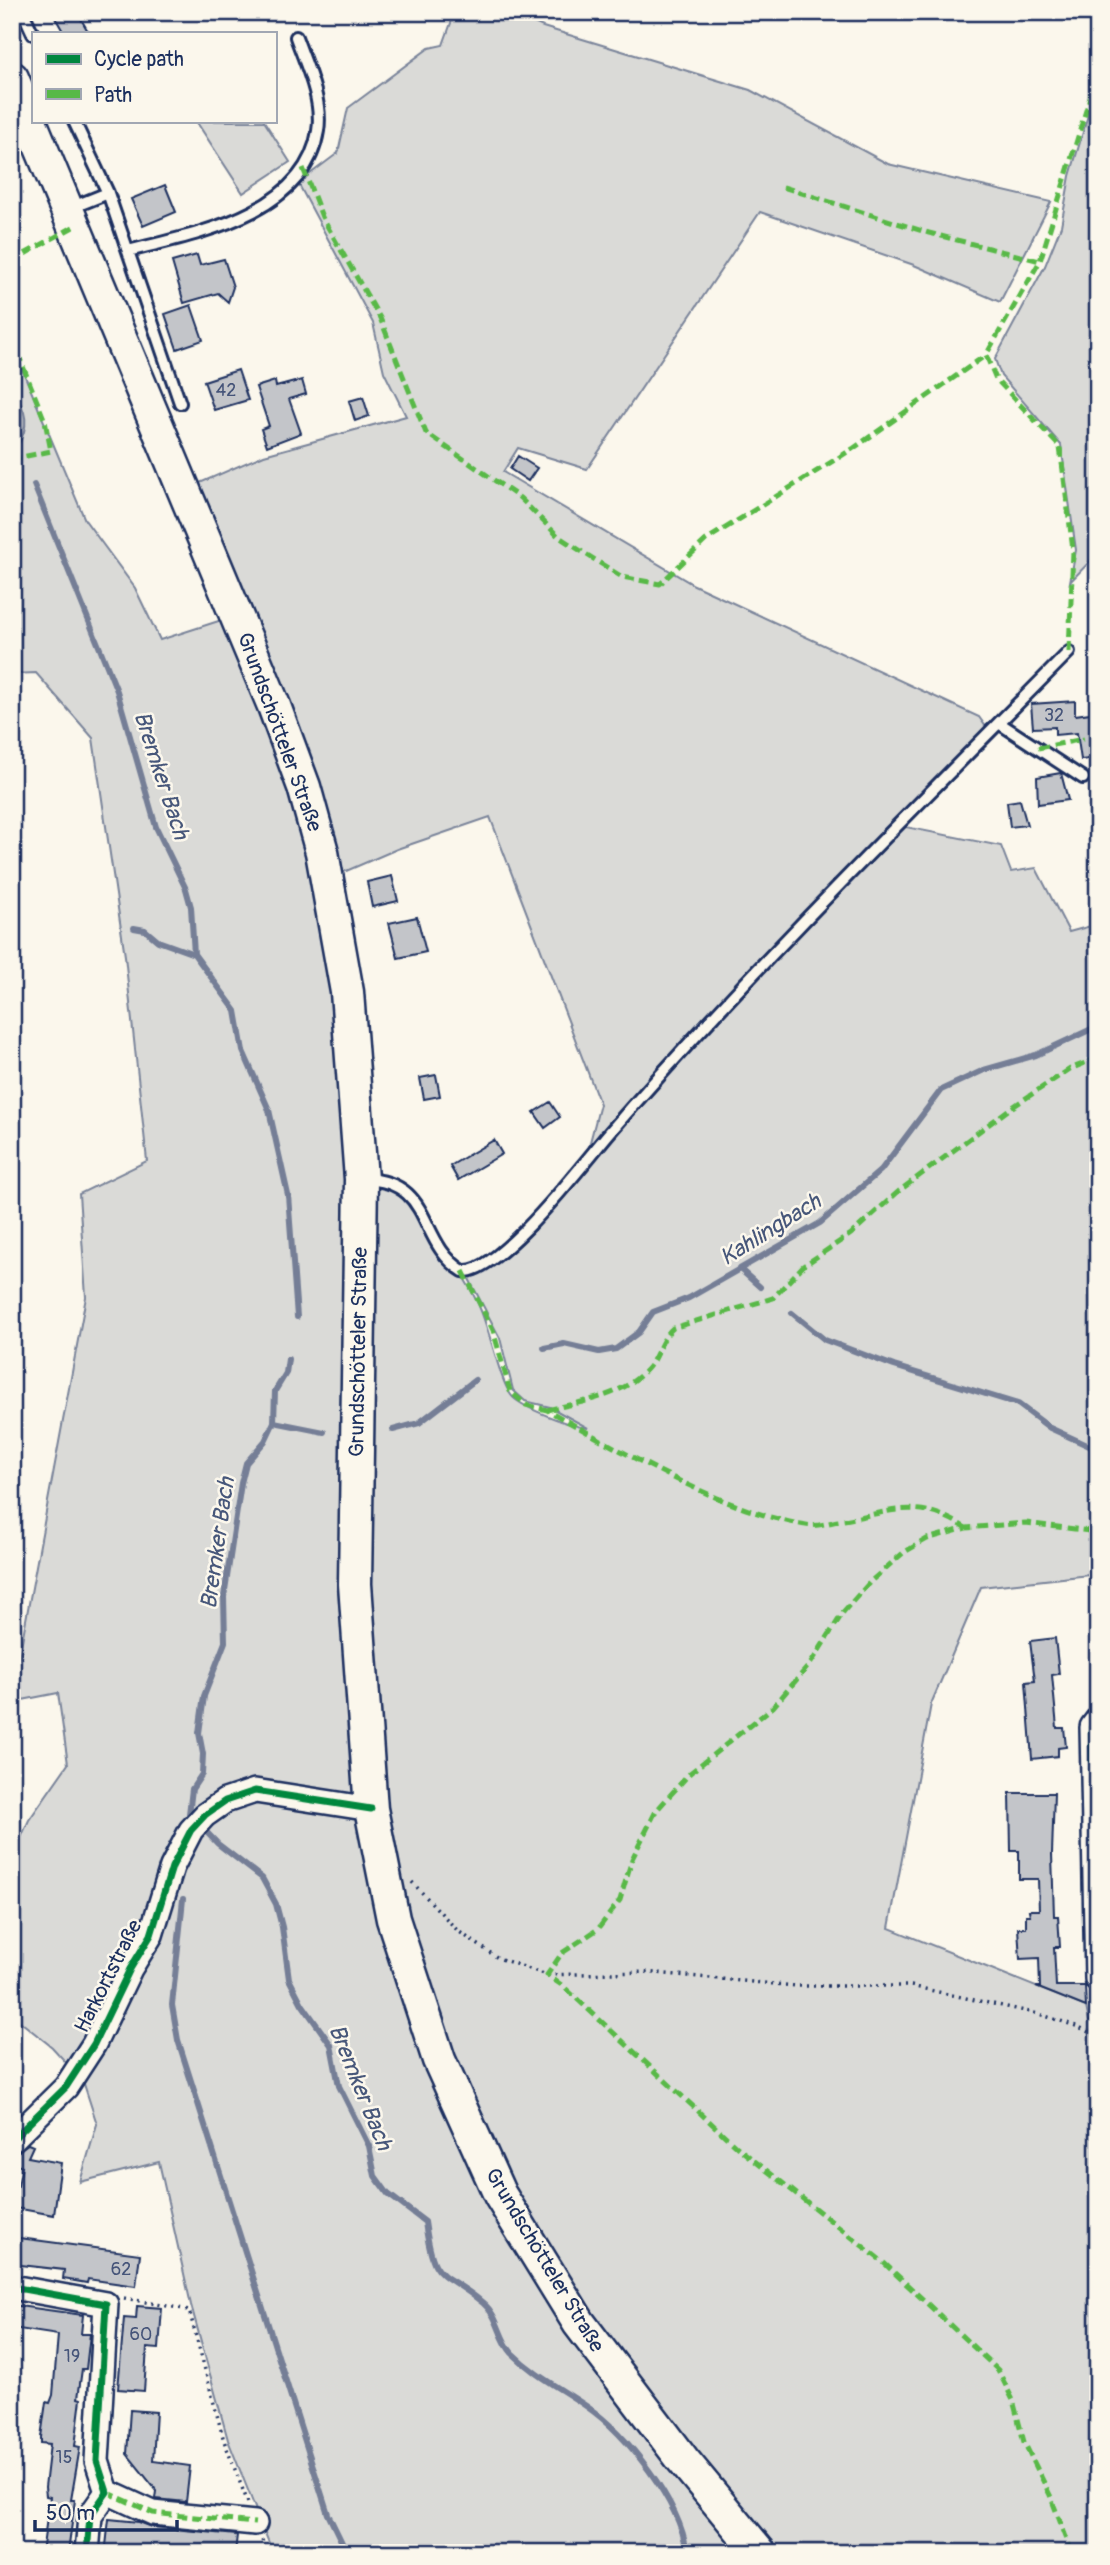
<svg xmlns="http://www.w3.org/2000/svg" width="1110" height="2565" font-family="Pangolin,sans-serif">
  <rect width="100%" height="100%" fill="#fbf7ec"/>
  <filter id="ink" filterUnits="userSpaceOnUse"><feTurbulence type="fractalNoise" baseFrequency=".0143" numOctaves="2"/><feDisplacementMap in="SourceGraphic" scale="14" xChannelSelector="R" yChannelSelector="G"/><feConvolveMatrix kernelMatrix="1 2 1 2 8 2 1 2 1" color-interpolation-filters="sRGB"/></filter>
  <g filter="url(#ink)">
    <path fill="#dadad7" stroke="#7a849a" stroke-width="2" d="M455 12H510L543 27 750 90 888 164 1051 202 1000 302 914 265 760 212 587 469 518 448 503 472 694 585 979 717 986 727 903 811 588 1150 600 1104 490 817 397 849 344 872 331 852 195 485 264 455 406 416 384 372 373 323 298 183 338 153 348 108 429 48 443 45Z
      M1098 81V553L1070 582 1076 550 1061 445 1001 376 995 359 1045 266 1061 226 1070 176Z
      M196 121H264L290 162 243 193Z
      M12 345 85 520 135 588 160 640 231 617 304 787 368 1183 404 1191C429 1228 459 1264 478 1304 489 1326 499 1379 511 1395 519 1407 573 1427 588 1428L550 1407 525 1401 513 1390 500 1338 466 1273 509 1246 770 959 901 826 1001 846 1011 872 1036 868 1069 932 1098 924V1574L981 1587 931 1704 889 1928 1086 2007 1089 2021 1098 2022V2553H273L228 2440 191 2305 159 2162 80 2182 97 2124 83 2081 52 2047 12 2015V1857L29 1820 68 1764 58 1693 12 1702V1695L86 1297 79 1194 147 1161 125 956 93 738 36 673 12 674Z"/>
    <path fill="#afb3bb" stroke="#747e96" stroke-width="2" d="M12 389C27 411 31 426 16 448L12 446Z"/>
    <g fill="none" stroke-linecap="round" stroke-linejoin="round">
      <path stroke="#747e96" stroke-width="6" d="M34 485 117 691 156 827 186 889 191 907 194 954 236 1011 243 1051 269 1110 288 1195 297 1317
        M134 928 145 930 158 941 194 954
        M741 1270 760 1287
        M792 1313 825 1340 894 1366 1018 1404 1050 1428 1098 1450
        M544 1348 564 1344 599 1352 616 1349 639 1332 653 1312 689 1298 820 1223 881 1170 941 1090 984 1070 1036 1055 1098 1026
        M288 1359 286 1373 275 1391 274 1422 265 1441 246 1463 241 1483 224 1597 225 1642 204 1696 199 1733 203 1754 202 1774 192 1789 189 1814 218 1844 262 1878 276 1904 282 1927 289 1979 302 2004 331 2045 339 2086 369 2146 375 2176 388 2194 425 2222C434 2286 440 2267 483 2303 499 2316 499 2339 512 2353 535 2376 560 2388 586 2406 627 2434 681 2503 687 2553
        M274 1422 324 1432
        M393 1430 419 1423 475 1380
        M183 1899 172 2005 178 2040 328 2514 347 2553"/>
    </g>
    <path fill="#c3c5c9" stroke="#1b2f5e" stroke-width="2" d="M52 12H77L89 33H64Z
      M165 185 176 212 143 226 131 199Z
      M197 255 200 265 224 259 233 287 228 302 218 293 184 303 172 262Z
      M191 305 203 340 177 349 165 314Z
      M238 370 248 400 214 410 204 381Z
      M302 380 306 394 289 399 301 433 267 446 261 429 269 426 256 387 275 381 276 387Z
      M363 397 369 416 355 421 349 401Z
      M518 456 537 468 528 481 510 469Z
      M1075 701V715L1098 712V758L1081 760 1077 733 1055 735V727L1033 728 1031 704Z
      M1061 773 1068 800 1038 804 1037 777Z
      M1020 800 1027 825 1010 827 1007 802Z
      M392 876 398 901 372 907 367 882Z
      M417 917 426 952 398 958 389 923Z
      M436 1075 440 1096 424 1099 420 1078Z
      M550 1102 560 1117 545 1128 534 1112Z
      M494 1140 502 1154 458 1180 450 1166Z
      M1055 1638 1059 1674 1052 1675 1057 1728H1064L1066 1747 1058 1748V1756L1032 1759 1026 1682 1035 1681 1030 1641Z
      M1010 1793H1054L1052 1854 1054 1916H1058L1060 1947H1054L1056 1986H1085L1086 2007 1036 1987H1040L1039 1958 1020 1959 1018 1928H1026V1915H1030L1029 1910H1039L1038 1879H1019V1851H1011Z
      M28 2144 33 2146 28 2157 61 2163 54 2215 15 2208 12 2189 18 2186 22 2166 12 2163V2155Z
      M12 2237 140 2254 136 2286 88 2279 87 2283 63 2279 64 2270 12 2264Z
      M12 2305 83 2315 81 2334H90L86 2369H82L78 2398 81 2399 75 2446 80 2447 71 2500H75L68 2553H42L50 2497 46 2496 45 2487 50 2444 41 2443V2437L46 2402 50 2403 53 2395 58 2335 12 2328Z
      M137 2306 162 2308 159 2349 147 2348 144 2391 118 2389 124 2318 136 2319Z
      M130 2410 156 2412 153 2461 190 2466 186 2502 156 2499 157 2491 127 2454Z
      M109 2519 139 2522 152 2527 237 2535 235 2553H134V2549L106 2546Z"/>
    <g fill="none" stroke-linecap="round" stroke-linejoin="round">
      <defs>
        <path id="service" d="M23 12 33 34
          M74 121 108 193 180 403
          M68 209 108 193
          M128 251C195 234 305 215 318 131 323 100 306 65 296 37
          M999 723 1083 778
          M364 1179C435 1181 416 1242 463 1271 499 1275 585 1161 610 1132 755 965 914 809 1069 652"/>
        <path id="minor" d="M1097 1979 1092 1727 1098 1719
          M12 2140 66 2087 94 2044 130 1969 151 1935 172 1867 191 1830 205 1815 225 1801 255 1791 371 1809
          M12 2287 106 2304 97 2461 107 2492 90 2516 87 2553
          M107 2492 153 2513 255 2523"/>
        <path id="secondary" d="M12 78 274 706 304 787 322 852 347 992 361 1179 355 1584 371 1809 393 1919 439 2060 500 2195 579 2323 683 2460 760 2553"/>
      </defs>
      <use href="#service" stroke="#1b2f5e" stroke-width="16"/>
      <use href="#minor" stroke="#1b2f5e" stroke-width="28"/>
      <use href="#secondary" stroke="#1b2f5e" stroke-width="37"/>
      <path stroke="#1b2f5e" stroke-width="3.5" stroke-dasharray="2 5" stroke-linecap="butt" d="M412 1882 458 1931 498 1958 547 1975 645 1972 796 1986H911L1039 2014 1079 2027 1098 2037
        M124 2298 189 2310 224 2441 248 2503
        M262 2540 267 2553"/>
      <use href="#service" stroke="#fbf7ec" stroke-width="10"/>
      <use href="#minor" stroke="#fbf7ec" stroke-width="23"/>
      <use href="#secondary" stroke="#fbf7ec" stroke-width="32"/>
      <path stroke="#58b947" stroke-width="5" stroke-dasharray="10 5" stroke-linecap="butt" d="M303 168 322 217 380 318 426 433 520 498 559 537 622 577 660 584 706 540 854 448 986 355
        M783 187 929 233 1040 261
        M12 261 75 226
        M12 339 45 421 51 451 12 459
        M1069 652 1073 550 1060 447 996 379 986 355 1040 261 1098 71
        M1038 748 1084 739
        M463 1271 493 1330 510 1391 526 1405 547 1410C620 1450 723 1512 806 1525 816 1527 828 1523 838 1521 890 1513 916 1496 966 1528
        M547 1410C583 1401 620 1398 647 1369 658 1357 660 1339 673 1328L773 1298 803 1266 851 1234 899 1191 1008 1110 1070 1069 1098 1058
        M107 2492 153 2513 255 2523
        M1072 2553 1050 2495 1024 2442 1013 2400 998 2370 883 2262 737 2147 563 1986 547 1975 562 1953 598 1929 620 1900 632 1859 656 1811 690 1773 773 1707 811 1663 844 1611 870 1582 903 1553 927 1539 966 1528 1026 1523 1098 1532"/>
      <defs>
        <path id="cycleway" d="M1097 1979 1092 1727 1098 1719
          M12 2140 66 2087 94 2044 130 1969 151 1935 172 1867 191 1830 205 1815 225 1801 255 1791 371 1809
          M12 2287 106 2304 97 2461 107 2492 90 2516 87 2553"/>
      </defs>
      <use href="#cycleway" stroke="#fbf7ec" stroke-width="11"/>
      <use href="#cycleway" stroke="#00873e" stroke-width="7"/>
    </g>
  </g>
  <g text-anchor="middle" stroke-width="5" stroke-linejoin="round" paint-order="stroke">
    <g font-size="18" fill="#455479">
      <text x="226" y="396">42</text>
      <text x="1054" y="721">32</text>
      <text x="121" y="2275">62</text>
      <text x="141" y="2340">60</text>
      <text x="72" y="2362">19</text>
      <text x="64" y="2463">15</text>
    </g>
    <g font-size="21" fill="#1b2f5e" stroke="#fbf7ec">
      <text transform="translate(280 732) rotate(70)" y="7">Grundschötteler Straße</text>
      <text transform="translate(358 1352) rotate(-89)" y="7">Grundschötteler Straße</text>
      <text transform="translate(108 1976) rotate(-63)" y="7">Harkortstraße</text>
      <text transform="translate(545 2260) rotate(59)" y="7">Grundschötteler Straße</text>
    </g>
    <g font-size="23" font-style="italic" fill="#47577a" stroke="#fbf7ec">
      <text transform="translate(162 775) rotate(72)" y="8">Bremker Bach</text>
      <text transform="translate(770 1229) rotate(-32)" y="8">Kahlingbach</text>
      <text transform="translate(217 1543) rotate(-82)" y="8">Bremker Bach</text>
      <text transform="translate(361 2087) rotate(68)" y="8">Bremker Bach</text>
    </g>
  </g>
  <rect width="1110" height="2565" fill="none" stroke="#fbf7ec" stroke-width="42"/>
  <rect x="21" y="21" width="1068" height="2523" fill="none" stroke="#1b2f5e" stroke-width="2.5" filter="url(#ink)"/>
  <rect x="32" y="32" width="245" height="91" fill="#fbf7ec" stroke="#a1a7b3" stroke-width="2"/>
  <rect x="46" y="54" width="35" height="10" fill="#00873e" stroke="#a1a7b3" stroke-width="2"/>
  <text x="94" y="66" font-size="21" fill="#1b2f5e">Cycle path</text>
  <rect x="46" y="89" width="35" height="10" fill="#58b947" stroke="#a1a7b3" stroke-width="2"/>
  <text x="94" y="102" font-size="21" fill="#1b2f5e">Path</text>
  <path d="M35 2520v10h142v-10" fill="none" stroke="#1b2f5e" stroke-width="3.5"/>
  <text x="46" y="2520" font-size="21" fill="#1b2f5e" stroke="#fbf7ec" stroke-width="5" paint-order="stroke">50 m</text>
</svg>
